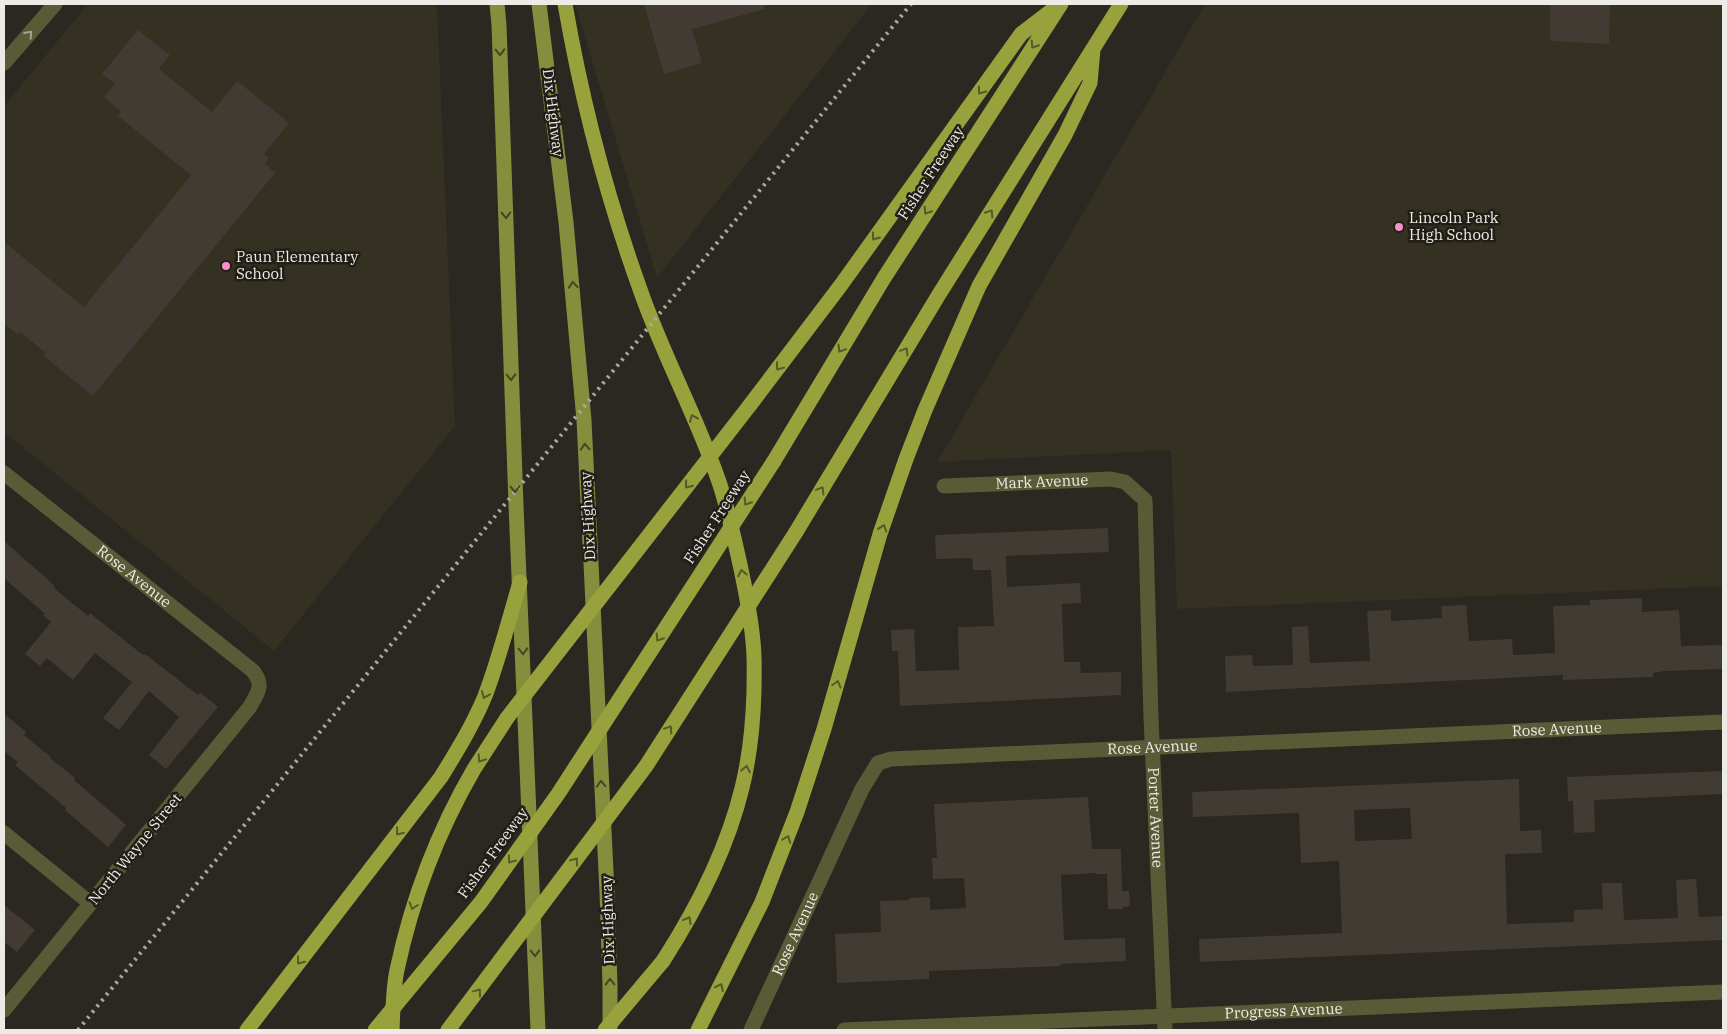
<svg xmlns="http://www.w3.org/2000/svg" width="1727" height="1034" font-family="'IBM Plex Serif',serif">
  <rect width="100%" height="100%" fill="#2a2820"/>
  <path fill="#343022" d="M88 4H437L455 426 274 651 4 432V106Z
    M575 4H872L657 278Z
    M1205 4H1723V586L1177 609 1171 450 937 462Z"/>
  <path fill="#413b34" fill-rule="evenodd" d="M644 4H764L765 9 692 29 702 63 664 74Z
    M1550 4H1610L1609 44 1550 41Z
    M138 30 170 55 159 69 212 112 237 81 289 123 264 154 269 158 265 164 275 173 93 396 44 356 46 353 20 332 18 335 4 323V242L84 307 191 175 118 116 121 112 104 97 115 84 102 74Z
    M1108 528 1109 552 1006 556 1007 587 1080 583 1081 603 1062 604 1064 662H1080L1081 673 1121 672V695L900 706 898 651H892L891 630 914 629 916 671 959 670 958 627 994 626 991 570H973L972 558 936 559 935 535Z
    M4 541 55 586 54 588 88 616 90 613 143 655 145 654 198 695 200 692 218 707 166 769 149 755 179 717 149 691 119 730 103 718 132 682 95 653 73 680 47 658 40 666 25 654 51 622 43 616 45 614 4 578Z
    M1642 598V612L1679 610 1681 646 1723 645V669L1664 671 1653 673V677L1563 680V675L1526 677 1226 692 1225 656 1252 655 1253 666 1293 665 1292 627 1308 626 1310 663 1370 661 1367 611 1391 610V621L1442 618 1441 606 1466 605 1469 641 1512 639 1513 655 1555 653 1553 606 1590 605V600Z
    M4 714 26 732 24 735 51 757 50 758 75 778 74 780 126 825 108 847 65 810 66 808 15 765 18 762 4 751Z
    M1723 771V794L1594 800 1595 832 1574 833 1573 801H1568L1567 777Z
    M1519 779 1520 831 1541 830 1542 853 1505 854 1507 924 1574 922V910L1603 909 1602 883H1622L1624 920 1678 918 1676 880 1696 879 1699 917 1723 916V940L1200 962 1199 939 1342 933 1339 861 1301 863 1299 813 1193 817 1192 792ZM1410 808 1412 839 1355 841 1354 810Z
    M1088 797 1092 849H1121L1122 891H1129L1130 906 1123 907V909H1108L1107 874H1096V873L1061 875 1064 940 1125 938 1126 961 1060 964 1061 966 929 971V979L837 983 835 934 881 932 880 901 909 900V898L930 897V910L966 908 964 878 933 879 932 858H937L934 804Z
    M4 905 35 930 17 952 4 942Z"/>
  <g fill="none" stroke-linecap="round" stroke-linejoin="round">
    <g stroke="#575c36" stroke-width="15">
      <path d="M4 63 55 4"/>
      <path id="s1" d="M4 473 253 671C265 686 257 694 249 708L4 1010"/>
      <path id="s2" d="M944 486 1111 479 1125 482 1145 500 1151 718 1165 1030"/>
      <path d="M4 833 90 903"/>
      <path id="s3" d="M751 1030 862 789 878 763 891 759 1723 722"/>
      <path id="s4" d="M844 1030 1723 992"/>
    </g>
    <path stroke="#858e3c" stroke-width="15" d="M497 4 499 25 516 505 538 1030
      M539 4 566 222 584 420 607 892 610 985V1030"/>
    <path stroke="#97a23c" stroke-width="15" d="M565 4C582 102 607 198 641 292 663 355 696 415 718 479 725 498 729 518 734 538 742 572 750 607 753 642 755 659 754 675 754 692 753 724 750 756 742 788 727 850 697 908 663 961
      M750 405 841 285 1021 34 1051 11
      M774 461 884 278 1061 4
      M796 532 938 296 1121 4
      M247 1030 441 777C457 751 473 725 485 696 499 659 509 620 520 582
      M392 1030C393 1010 393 989 397 970 412 899 438 831 474 769 485 752 496 735 507 718
      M698 1030 762 902 797 812 824 729 880 534 906 459 925 410 979 286 1065 135 1090 83 1093 49"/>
    <path stroke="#a9a7a1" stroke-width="4" stroke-dasharray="2.5 5" stroke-linecap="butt" d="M78 1030 911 4"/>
    <path stroke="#97a23c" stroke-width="15" d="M507 718 750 405
      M375 1030 481 902 558 794 774 461
      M448 1030 646 766 796 532
      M605 1030 663 961"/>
  </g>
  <defs><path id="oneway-chevron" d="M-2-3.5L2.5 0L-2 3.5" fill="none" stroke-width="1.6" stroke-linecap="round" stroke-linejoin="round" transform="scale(1.25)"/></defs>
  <use stroke="#a2a48e" href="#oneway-chevron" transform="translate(29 34) rotate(-49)"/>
  <g stroke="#565928">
    <use href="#oneway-chevron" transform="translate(1034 45) rotate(123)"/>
    <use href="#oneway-chevron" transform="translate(981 91) rotate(125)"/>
    <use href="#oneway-chevron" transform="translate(927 211) rotate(123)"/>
    <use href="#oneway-chevron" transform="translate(990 213) rotate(-58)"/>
    <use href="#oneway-chevron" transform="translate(875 237) rotate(126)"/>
    <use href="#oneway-chevron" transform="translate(841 349) rotate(121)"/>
    <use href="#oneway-chevron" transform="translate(905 351) rotate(-59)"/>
    <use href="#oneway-chevron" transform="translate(779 367) rotate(127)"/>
    <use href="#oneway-chevron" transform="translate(693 418) rotate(-114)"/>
    <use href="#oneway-chevron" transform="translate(688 485) rotate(128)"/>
    <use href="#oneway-chevron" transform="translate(821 490) rotate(-59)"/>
    <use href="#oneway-chevron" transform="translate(747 502) rotate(123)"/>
    <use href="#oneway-chevron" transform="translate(883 528) rotate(-71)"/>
    <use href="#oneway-chevron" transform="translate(742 573) rotate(-102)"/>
    <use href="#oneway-chevron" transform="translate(659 638) rotate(123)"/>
    <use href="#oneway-chevron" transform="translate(837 684) rotate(-74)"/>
    <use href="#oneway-chevron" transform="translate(485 695) rotate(112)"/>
    <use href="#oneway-chevron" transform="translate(669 729) rotate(-57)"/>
    <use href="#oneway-chevron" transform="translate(481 759) rotate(123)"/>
    <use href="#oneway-chevron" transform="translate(746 769) rotate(-79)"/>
    <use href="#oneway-chevron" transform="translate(399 832) rotate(128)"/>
    <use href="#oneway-chevron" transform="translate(787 839) rotate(-69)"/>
    <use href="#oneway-chevron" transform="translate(511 860) rotate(126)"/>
    <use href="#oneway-chevron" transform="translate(575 861) rotate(-53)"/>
    <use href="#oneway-chevron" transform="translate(413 906) rotate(108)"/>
    <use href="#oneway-chevron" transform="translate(688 920) rotate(-61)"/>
    <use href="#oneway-chevron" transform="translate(300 961) rotate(128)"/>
    <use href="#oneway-chevron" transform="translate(720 987) rotate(-63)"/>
    <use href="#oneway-chevron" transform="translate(478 992) rotate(-53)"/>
  </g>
  <g stroke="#444524">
    <use href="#oneway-chevron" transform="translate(500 52) rotate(88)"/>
    <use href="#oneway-chevron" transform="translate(506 215) rotate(88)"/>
    <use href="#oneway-chevron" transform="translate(573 285) rotate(-94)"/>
    <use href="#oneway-chevron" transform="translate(511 377) rotate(88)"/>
    <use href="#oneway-chevron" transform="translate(585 447) rotate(-93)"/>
    <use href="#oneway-chevron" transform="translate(515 489) rotate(88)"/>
    <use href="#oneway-chevron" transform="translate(523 651) rotate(88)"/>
    <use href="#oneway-chevron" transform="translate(601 784) rotate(-93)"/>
    <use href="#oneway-chevron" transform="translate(535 953) rotate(88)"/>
    <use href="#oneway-chevron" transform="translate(610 982) rotate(-92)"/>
  </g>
  <g fill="#f98fca" stroke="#211e17" stroke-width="2">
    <circle cx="1399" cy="227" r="5"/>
    <circle cx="226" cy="266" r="5"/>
  </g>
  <g text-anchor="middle" stroke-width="5" stroke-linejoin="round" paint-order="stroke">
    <g font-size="15" fill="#edebe6" stroke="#211e17">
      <text transform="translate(553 113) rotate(83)" y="5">Dix Highway</text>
      <text transform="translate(931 173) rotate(-57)" y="5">Fisher Freeway</text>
      <text dy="5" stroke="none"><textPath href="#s2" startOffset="98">Mark Avenue</textPath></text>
      <text transform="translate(588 516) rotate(-93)" y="5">Dix Highway</text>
      <text transform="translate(717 517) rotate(-57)" y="5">Fisher Freeway</text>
      <text dy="5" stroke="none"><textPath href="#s1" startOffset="166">Rose Avenue</textPath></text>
      <text dy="5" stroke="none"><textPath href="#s3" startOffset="976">Rose Avenue</textPath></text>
      <text dy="5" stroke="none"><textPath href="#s3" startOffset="571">Rose Avenue</textPath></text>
      <text dy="5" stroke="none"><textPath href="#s2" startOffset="526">Porter Avenue</textPath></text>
      <text transform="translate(135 849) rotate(-51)" y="5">North Wayne Street</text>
      <text transform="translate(493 853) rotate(-54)" y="5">Fisher Freeway</text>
      <text transform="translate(608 920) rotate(-92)" y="5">Dix Highway</text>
      <text dy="5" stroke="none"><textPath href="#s3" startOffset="106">Rose Avenue</textPath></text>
      <text dy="5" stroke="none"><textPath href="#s4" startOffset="440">Progress Avenue</textPath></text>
    </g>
    <g font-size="15" fill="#edebe6" stroke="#211e17" text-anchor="start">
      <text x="1409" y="223">Lincoln Park<tspan x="1409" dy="17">High School</tspan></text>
      <text x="236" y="262">Paun Elementary<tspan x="236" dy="17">School</tspan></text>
    </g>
  </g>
  <rect width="1727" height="1034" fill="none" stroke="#edebe6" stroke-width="10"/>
</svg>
